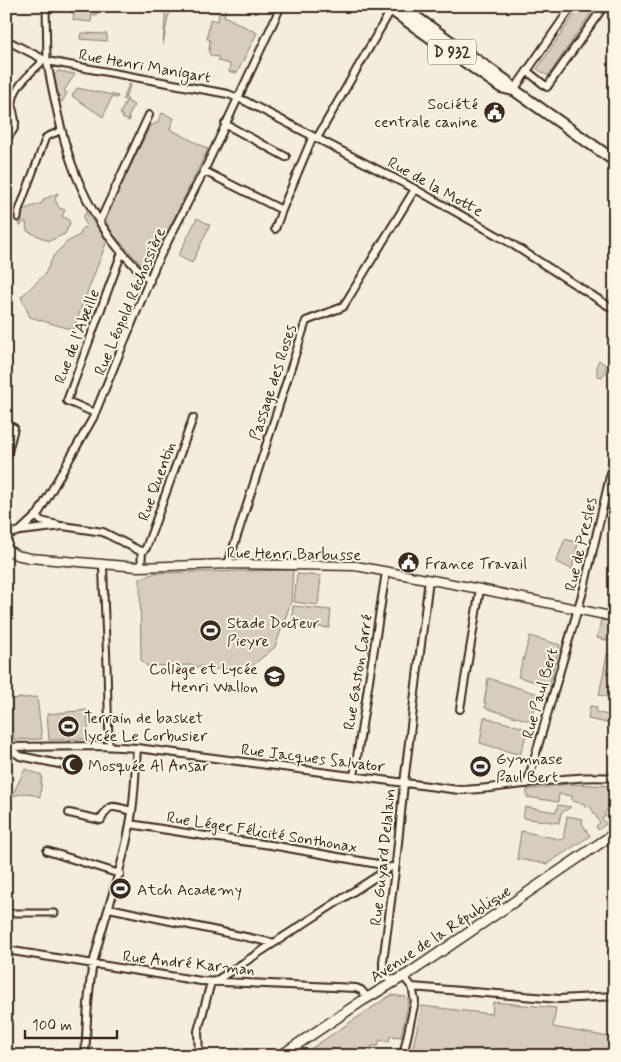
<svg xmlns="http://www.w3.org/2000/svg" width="621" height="1062" font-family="Mynerve,sans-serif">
  <rect width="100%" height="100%" fill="#f4eddd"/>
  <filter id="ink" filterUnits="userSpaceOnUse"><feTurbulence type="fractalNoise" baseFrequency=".02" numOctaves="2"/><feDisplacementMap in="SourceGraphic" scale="10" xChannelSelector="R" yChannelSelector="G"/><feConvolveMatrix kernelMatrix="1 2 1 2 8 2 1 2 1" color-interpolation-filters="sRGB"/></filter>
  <g filter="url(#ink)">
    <path fill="#d6cdbd" stroke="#887c6e" d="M71 6H98L96 15H92L91 22 73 20 74 13H71Z
      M166 6H173L168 17 163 45Z
      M211 6H227L224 16 257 33 237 73 229 72 230 64 218 61 219 57 211 56 209 53 210 40 207 39 210 19 218 21 219 13 211 11Z
      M580 6H596L548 76 537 69Z
      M81 33 107 34V41L80 39Z
      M58 71 75 74 64 91 67 93 62 102 59 100 54 75Z
      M129 84 131 85 125 97 128 99 127 101 134 105 128 118 130 119 129 121 122 118 123 116 120 114 126 101 123 99Z
      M77 88 118 96 117 98 112 97 103 117 72 96Z
      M162 113 174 118 170 129 208 149 155 257 146 270 113 234 105 219 150 126 157 123Z
      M58 193 55 199 59 208 65 210 62 216 68 219 70 223 65 234 49 241 27 231 26 222H23L21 226 19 225 21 219 19 217 22 210 42 203 44 199Z
      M86 212 107 241 73 330 30 317 21 297 45 274 54 255 67 242 80 235 82 228 87 227 83 218Z
      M197 218 210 225 192 263 178 256Z
      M599 360 607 366 605 369 607 370 602 377 597 376V365Z
      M565 539 578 543 572 569 556 562Z
      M293 570 291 602 275 647 248 669H204V667H195L194 665 147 666 141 660 140 579 155 573Z
      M297 574 321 576 318 605 294 602Z
      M293 606 331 610 329 628 292 624Z
      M601 620 615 622V642L597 638Z
      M530 636 560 645 549 686 518 677Z
      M607 654 615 655V700L610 699 609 697 599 695Z
      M488 678 538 694 530 721 485 708 486 703H484Z
      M37 697 42 739 14 740 9 699Z
      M590 706 597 707 596 712 615 717V730L611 729 612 724 588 719Z
      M87 710 89 739 49 740 47 714Z
      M484 717 528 729 520 755 480 743Z
      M25 769 42 775 40 797 27 793 12 796Z
      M568 784 615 786V804L604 813 606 816 602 818 606 824 598 830 596 826 600 823 589 805 585 807V804L572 801V796L559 794 558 802 527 797V790Z
      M558 805 571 807 561 813 559 823 523 818 525 807 556 812Z
      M567 816 583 819 582 823 590 836 547 864 517 859 521 831 563 840Z
      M391 995 406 997 409 1000 401 1037 390 1036 389 1042 380 1040 378 1046H372L370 1056H300Z
      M493 1002 556 1008 553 1027 615 1038V1056H411L422 1006 492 1014Z"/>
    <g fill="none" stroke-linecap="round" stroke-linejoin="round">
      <defs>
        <path id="pedestrian" d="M46 6 47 61
          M6 139C24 123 11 117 13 102 15 85 30 74 41 63L40 58
          M18 218 19 210 46 137 60 131
          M104 594 107 665 109 746
          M6 913H55"/>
        <path id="minor" d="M6 40 47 61 228 94 245 101 415 189 507 241 615 310
          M47 61C59 126 70 181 109 236 120 253 136 267 150 281
          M527 71 547 87 604 6
          M514 90 572 6
          M225 124 286 157
          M317 138 391 10
          M204 171 282 210 313 136
          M100 221 149 115
          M275 229 282 210
          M95 413 67 401 122 252
          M6 424 14 428 6 459
          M36 516 41 521 58 525
          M20 531 63 526 103 532 142 552
          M6 535 20 531 38 514 93 418 156 264 204 171 281 6
          M228 564 306 321 343 307 415 189
          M103 566 104 594
          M141 567 142 552 146 548 193 418
          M460 709 480 589
          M6 747 101 746 137 748 459 790C511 789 563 774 615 778
          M12 747 14 752 20 756 69 766
          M354 776 386 572
          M527 784 584 588 615 455
          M69 813 101 820C110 801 113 807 132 811
          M130 824 218 838 271 845 383 865 389 868
          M47 851 120 874
          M109 908 274 943
          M6 950 201 981 356 988 361 990 367 997
          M403 976 412 987 415 1001 403 1056
          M396 980 388 978 383 974V962L396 863 404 783 429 579
          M214 982 391 867
          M412 987 559 999 615 996
          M85 1056C87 1026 87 994 93 964 104 917 122 872 130 824 135 799 135 773 137 748
          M199 1056 198 1031 211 982"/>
        <path id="tertiary" d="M6 535V536
          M6 548 16 555 30 558 138 567 228 564 356 566 480 589 615 617"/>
        <path id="secondary" d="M280 1056 362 1001 411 972 615 833"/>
        <path id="primary" d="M386 6 501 87 513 90
          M400 6 506 81 514 90 615 161"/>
      </defs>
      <use href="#pedestrian" stroke="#3b2a1e" stroke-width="9"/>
      <use href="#minor" stroke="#3b2a1e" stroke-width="10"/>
      <use href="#tertiary" stroke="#3b2a1e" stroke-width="11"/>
      <use href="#secondary" stroke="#3b2a1e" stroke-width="12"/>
      <use href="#primary" stroke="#3b2a1e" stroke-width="14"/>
      <use href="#pedestrian" stroke="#fcf5e5" stroke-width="5"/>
      <use href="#minor" stroke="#fcf5e5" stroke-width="6"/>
      <use href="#tertiary" stroke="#fcf5e5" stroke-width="8"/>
      <use href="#secondary" stroke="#fcf5e5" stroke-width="9"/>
      <use href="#primary" stroke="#fcf5e5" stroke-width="10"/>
    </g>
  </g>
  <defs>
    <symbol id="civic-disc" viewBox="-11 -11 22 22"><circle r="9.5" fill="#3b2a1e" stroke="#fcf5e5"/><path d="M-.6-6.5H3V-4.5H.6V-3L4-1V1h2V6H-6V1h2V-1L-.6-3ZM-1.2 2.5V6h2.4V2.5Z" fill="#fff"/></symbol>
    <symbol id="stadium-disc" viewBox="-11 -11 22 22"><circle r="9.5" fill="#3b2a1e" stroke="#fcf5e5"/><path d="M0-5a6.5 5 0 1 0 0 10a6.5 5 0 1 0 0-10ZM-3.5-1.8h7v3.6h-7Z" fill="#fff"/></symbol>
    <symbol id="school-disc" viewBox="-11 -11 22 22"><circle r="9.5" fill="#3b2a1e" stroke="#fcf5e5"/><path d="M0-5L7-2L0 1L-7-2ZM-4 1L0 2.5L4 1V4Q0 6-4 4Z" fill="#fff"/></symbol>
    <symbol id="mosque-disc" viewBox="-11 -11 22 22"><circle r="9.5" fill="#3b2a1e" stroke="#fcf5e5"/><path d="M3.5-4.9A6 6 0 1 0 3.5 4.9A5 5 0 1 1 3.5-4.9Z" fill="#fff"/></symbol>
  </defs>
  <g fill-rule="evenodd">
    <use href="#civic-disc" x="482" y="100" width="25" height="25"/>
    <use href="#civic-disc" x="396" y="550" width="25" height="25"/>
    <use href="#stadium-disc" x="198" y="618" width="25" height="25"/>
    <use href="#school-disc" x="262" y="664" width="25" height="25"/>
    <use href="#stadium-disc" x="56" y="714" width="25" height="25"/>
    <use href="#mosque-disc" x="60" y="752" width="25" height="25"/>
    <use href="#stadium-disc" x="468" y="754" width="25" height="25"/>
    <use href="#stadium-disc" x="108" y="876" width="25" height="25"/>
  </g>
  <g text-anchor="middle" stroke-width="4" stroke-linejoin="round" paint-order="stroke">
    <rect fill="#fcf5e5" stroke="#75675a" stroke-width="1" x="428" y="39.5" width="48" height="25" rx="4"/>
    <g font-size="15" font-weight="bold" fill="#3b2a1e">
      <text x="452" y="57">D 932</text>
    </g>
    <g font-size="16" fill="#3b2a1e" stroke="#fcf5e5">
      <text transform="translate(145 65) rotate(10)" y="6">Rue Henri Manigart</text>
      <text transform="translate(436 186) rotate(29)" y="6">Rue de la Motte</text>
      <text transform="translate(129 301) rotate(-67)" y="6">Rue Léopold Réchossière</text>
      <text transform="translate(76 336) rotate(-69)" y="6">Rue de l'Abeille</text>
      <text transform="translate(272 382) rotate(-72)" y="6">Passage des Roses</text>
      <text transform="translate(156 481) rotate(-70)" y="6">Rue Quentin</text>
      <text transform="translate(580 544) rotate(-77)" y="6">Rue de Presles</text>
      <text transform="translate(294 553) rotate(1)" y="6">Rue Henri Barbusse</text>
      <text transform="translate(357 672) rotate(-81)" y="6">Rue Gaston Carré</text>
      <text transform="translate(539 693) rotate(-74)" y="6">Rue Paul Bert</text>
      <text transform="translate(313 757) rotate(7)" y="6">Rue Jacques Salvator</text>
      <text transform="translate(262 831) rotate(9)" y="6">Rue Léger Félicité Sonthonax</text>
      <text transform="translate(382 857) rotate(-84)" y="6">Rue Guyard Delalain</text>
      <text transform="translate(440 933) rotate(-33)" y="6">Avenue de la République</text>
      <text transform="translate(189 962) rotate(6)" y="6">Rue André Karman</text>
    </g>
    <g font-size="16" fill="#3b2a1e" stroke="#fcf5e5" text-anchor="start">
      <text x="478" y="109" text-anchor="end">Société<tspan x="478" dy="18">centrale canine</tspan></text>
      <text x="425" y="569">France Travail</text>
      <text x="227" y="628">Stade Docteur<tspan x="227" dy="18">Pieyre</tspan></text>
      <text x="258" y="674" text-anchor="end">Collège et Lycée<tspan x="258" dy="18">Henri Wallon</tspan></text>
      <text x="84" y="723">Terrain de basket<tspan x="84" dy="18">lycée Le Corbusier</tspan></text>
      <text x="496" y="764">Gymnase<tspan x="496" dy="18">Paul Bert</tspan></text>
      <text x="88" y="771">Mosquée Al Ansar</text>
      <text x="137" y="895">Atch Academy</text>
    </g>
  </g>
  <rect width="621" height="1062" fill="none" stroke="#fcf5e5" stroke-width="25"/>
  <rect x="12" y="12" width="596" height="1037" fill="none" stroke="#3b2a1e" stroke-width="2" filter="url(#ink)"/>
  <path d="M25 1030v8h92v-8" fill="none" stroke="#3b2a1e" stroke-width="2.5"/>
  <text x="32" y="1030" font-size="15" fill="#3b2a1e" stroke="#fcf5e5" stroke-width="4" paint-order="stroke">100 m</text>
</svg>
